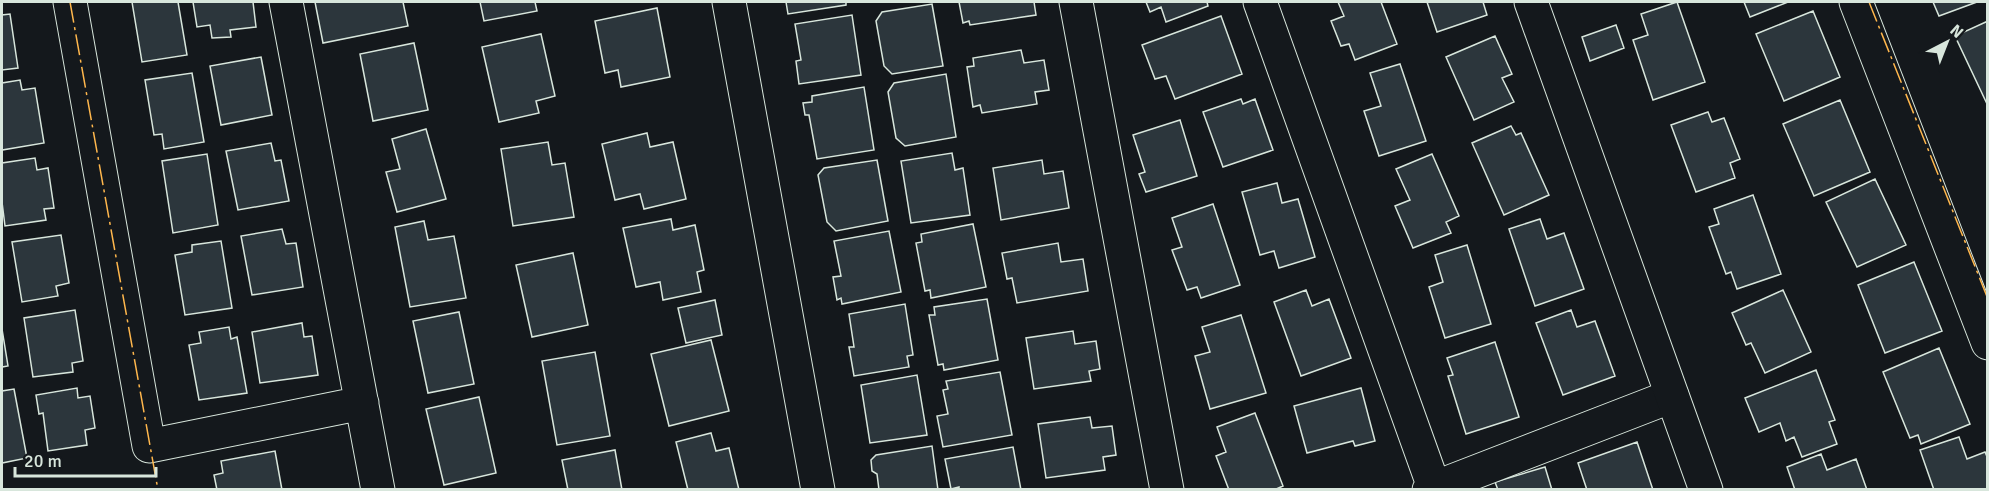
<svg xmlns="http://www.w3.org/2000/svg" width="1989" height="491" font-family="Signika,sans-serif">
  <rect width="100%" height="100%" fill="#14181c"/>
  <path fill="#2c363c" stroke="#d8e6dc" stroke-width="1.5" d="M132 2H178L187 55 142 62Z
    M193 2H253L256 27 230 30 231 37 212 38 210 25 197 27Z
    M315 2H403L408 26 323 43Z
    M480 2H535L537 11 484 21Z
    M786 2H846V5L788 14Z
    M959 2H1034L1036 15 970 25 969 21 963 23Z
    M1146 2H1207L1208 6 1166 22 1161 7 1150 12Z
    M1338 2H1381L1397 44 1355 60 1349 44 1341 46 1331 21 1344 16Z
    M1427 2H1483L1487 15 1437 32Z
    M1677 2 1705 82 1653 100 1633 40 1648 35 1641 14Z
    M1744 2H1788L1750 17Z
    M1933 2H1977L1939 16Z
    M932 4 943 66 892 74 884 66 876 21 882 12Z
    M657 8 670 77 621 87 618 70 605 73 595 21Z
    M1813 11 1840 77 1784 101 1756 34Z
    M10 14 18 68 2 70V15Z
    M852 15 861 75 799 84 796 61 801 60 795 24Z
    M1221 16 1242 74 1175 99 1166 76 1155 79 1142 45Z
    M1988 21V106L1955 36Z
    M1616 25 1624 48 1590 61 1582 37Z
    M541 34 555 96 536 101 539 113 499 122 482 47Z
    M1495 36 1512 74 1502 78 1514 102 1474 120 1446 57Z
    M414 43 428 110 373 121 360 54Z
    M1021 50 1024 63 1044 60 1049 90 1035 92 1037 104 982 113 980 105 973 107 967 67 974 66 973 58Z
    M261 57 272 115 221 125 210 66Z
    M1400 64 1426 141 1379 156 1364 111 1381 106 1370 73Z
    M192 73 204 142 164 149 162 134 154 135 145 80Z
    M946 74 956 137 905 146 896 138 888 92 894 83Z
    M20 80 22 90 35 88 44 143 2 150V83Z
    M864 87 874 150 817 159 809 115H805L803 103 812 102V96Z
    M1241 99 1243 104 1255 99 1273 150 1223 167 1203 112Z
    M1840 100 1870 172 1814 196 1783 124Z
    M1708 112 1712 122 1724 118 1740 159 1730 163 1735 178 1696 192 1671 125Z
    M1180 120 1197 176 1146 192 1139 174 1145 172 1133 135Z
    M1511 126 1516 135 1521 133 1549 195 1504 215 1472 143Z
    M426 129 446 199 397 212 386 172 400 169 392 139Z
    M647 133 650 147 673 142 686 199 644 209 640 194 615 200 602 144Z
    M548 142 552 165 565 163 574 217 513 226 501 149Z
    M271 143 275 161 281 160 289 201 238 210 226 151Z
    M952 153 955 170 963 168 970 215 911 223 901 161Z
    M207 154 218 225 173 233 162 161Z
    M1432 154 1459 216 1446 222 1451 233 1413 248 1395 206 1410 200 1396 169Z
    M35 158 37 170 48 168 54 208 44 209 46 220 5 226 2 202V163Z
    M877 160 888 221 836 231 827 222 818 175 824 168Z
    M1042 160 1044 174 1063 171 1069 208 1001 220 993 168Z
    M1875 179 1906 245 1857 267 1826 202Z
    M1277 183 1282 203 1298 199 1315 257 1279 268 1274 251 1260 255 1242 192Z
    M1753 195 1781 274 1737 289 1731 272 1726 274 1709 227 1719 224 1714 209Z
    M1213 204 1240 285 1201 298 1197 287 1187 290 1172 250 1182 247 1172 218Z
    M671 219 673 230 695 225 704 270 697 272 701 292 663 300 660 282 636 287 623 228Z
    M1540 219 1547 239 1564 233 1584 289 1535 306 1509 229Z
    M424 221 428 240 454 236 466 298 410 307 395 227Z
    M973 224 986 287 931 298 930 290 925 291 916 243 922 242 921 234Z
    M282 229 286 244 296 243 303 287 252 295 241 236Z
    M889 231 901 292 842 304 841 298 837 300 833 277 841 276 834 241Z
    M61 235 69 283 56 286 58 296 22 302 12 242Z
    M221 241 232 308 185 315 175 255 192 252V245Z
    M1058 243 1061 262 1083 259 1088 291 1017 303 1012 278 1007 279 1002 253Z
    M1467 245 1491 324 1445 338 1429 287 1443 282 1435 255Z
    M573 253 588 325 532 337 516 265Z
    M1914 262 1942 331 1885 353 1858 285Z
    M1306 290 1312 306 1329 299 1351 358 1301 376 1274 302Z
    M1783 290 1811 352 1765 373 1751 343 1746 345 1732 313Z
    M987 299 998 360 944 370 943 364 938 365 929 315H935L934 307Z
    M715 300 722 335 686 343 678 308Z
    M905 304 913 355 907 356 909 367 854 376 849 347H854L849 314Z
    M75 310 83 361 72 363 73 372 33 377 24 318Z
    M1571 310 1577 327 1595 321 1615 376 1563 395 1536 323Z
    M459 312 474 384 428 393 413 321Z
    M1241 315 1266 393 1210 409 1195 356 1210 352 1202 327Z
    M302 323 304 337 312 336 318 375 260 383 252 332Z
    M229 327 231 339 237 337 247 393 199 400 189 345 201 343 199 332Z
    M2 329 8 366 2 367Z
    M1073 331 1075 344 1096 341 1100 369 1089 371 1091 381 1034 389 1026 338Z
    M711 340 729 411 669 426 651 354Z
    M1495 342 1519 417 1466 434 1448 376 1453 375 1447 358Z
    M1939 348 1970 424 1921 444 1918 435 1910 438 1883 372Z
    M595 352 610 436 557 445 542 361Z
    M1816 370 1835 420 1829 422 1837 444 1802 457 1794 437 1786 441 1780 423 1759 432 1745 398Z
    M1000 372 1012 435 943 447 937 416 948 414 943 390 948 389 946 381Z
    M917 375 927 435 870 443 861 385Z
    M77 388 78 398 90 396 95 428 85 430 87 445 48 451 43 413 39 414 36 395Z
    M1361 388 1375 441 1355 446 1353 441 1307 453 1294 406Z
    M14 389 27 458 2 463V391Z
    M479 397 496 473 444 485 426 409Z
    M1255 413 1283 486 1274 490H1229L1216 456 1226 452 1217 427Z
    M1090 417 1092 428 1112 426 1116 455 1103 457 1105 470 1046 478 1038 424Z
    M711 433 716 451 729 448 739 490H688L676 442Z
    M1959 437 1967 459 1985 452 1988 459V490H1934L1920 450Z
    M1637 442 1653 490H1587L1578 463Z
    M932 446 938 490H879L877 474 872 471 871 460 876 455Z
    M1013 447 1021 490H959V487L951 489 945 459Z
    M615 450 622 490H568L562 460Z
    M275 451 282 490H217L214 475 223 473 221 461Z
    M1821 454 1827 470 1856 459 1867 490H1795L1787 467Z
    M1545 467 1552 490H1498L1495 482Z"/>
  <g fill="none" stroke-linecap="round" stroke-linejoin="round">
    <defs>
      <path id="minor" d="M70 2 149 446 362 403
        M286 2 378 490
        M1076 2 1167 490
        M1260 2 1435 490
        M1856 2 1988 343
        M1429 490 1672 396"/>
      <path id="tertiary" d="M729 2 818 490
        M1531 2 1706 490"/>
    </defs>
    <use href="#minor" stroke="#d8e6dc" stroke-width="35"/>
    <use href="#tertiary" stroke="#d8e6dc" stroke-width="35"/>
    <use href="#minor" stroke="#14181c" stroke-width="33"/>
    <use href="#tertiary" stroke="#14181c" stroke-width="33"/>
    <path stroke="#ffb74d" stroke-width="1.5" stroke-dasharray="21 4.5 3 4.5" stroke-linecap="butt" d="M70 2 158 490
      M1869 2 1988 299"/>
  </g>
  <rect width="1989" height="491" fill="none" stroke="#d8e6dc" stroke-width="6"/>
  <g transform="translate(1947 42) rotate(42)" stroke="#14181c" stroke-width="4.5" paint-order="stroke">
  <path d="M0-4.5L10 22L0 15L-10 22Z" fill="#d8e6dc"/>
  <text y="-9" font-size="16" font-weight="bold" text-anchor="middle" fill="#d8e6dc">N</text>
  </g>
  <path d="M15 467v9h141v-9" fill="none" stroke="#d8e6dc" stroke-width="3"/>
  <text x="24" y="467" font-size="18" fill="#d8e6dc" stroke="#14181c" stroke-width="4.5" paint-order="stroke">20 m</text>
</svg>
